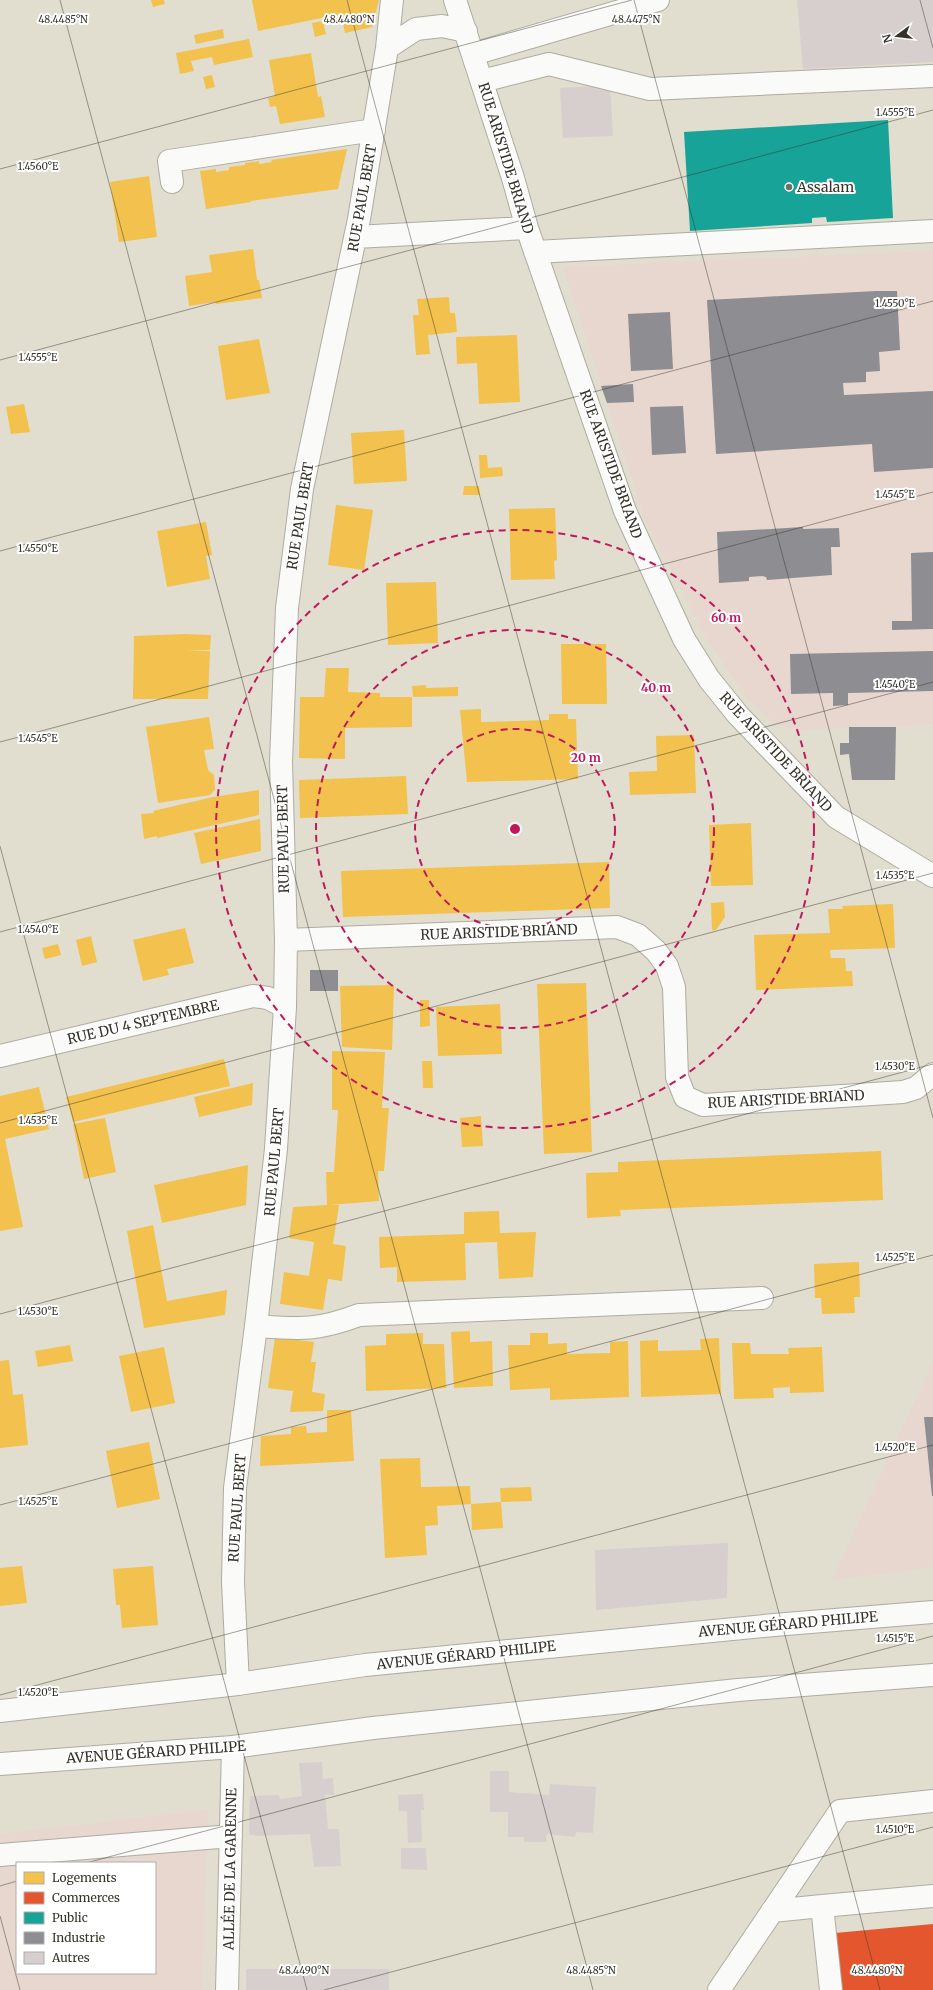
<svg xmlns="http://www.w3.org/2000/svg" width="933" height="1990" font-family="Merriweather,serif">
  <rect width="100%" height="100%" fill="#e1decf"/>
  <path fill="#e7d7cf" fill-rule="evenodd" d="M933 251V724L800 730 775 724 747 698 706 638 645 519 563 267Z
    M933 1362V1567L832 1580Z
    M208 1810 202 1990H0V1834ZM17 1863H155V1973H17Z"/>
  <path fill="#f2c14e" d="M151 0H164L165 4 153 7Z
    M252 0H379L372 27 345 33 341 14 258 31Z
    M323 21 326 34 315 37 312 23Z
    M223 29 224 38 196 44 194 35Z
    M249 39 253 57 214 65 212 57 191 61 194 71 180 74 176 53Z
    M311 53 318 97 321 96 325 117 280 124 276 106 270 107 268 98 275 96 269 60Z
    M212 75 215 87 206 89 203 77Z
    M347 149 338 189 250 201 251 202 206 209 200 171 216 169V172L229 170V167L245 165V163L259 161V164L272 162 271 160Z
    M149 176 157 237 119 242 110 182Z
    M253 249 257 280H259L262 298 216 304V302L189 306 185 276 212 272 209 255Z
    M449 297 450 313H455L457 332 428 335 430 354 416 355 413 315H419L417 299Z
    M517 335 520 402 479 404 477 363 457 364 456 337Z
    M259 339 270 393 226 400 218 346Z
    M24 404 30 432 11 434 6 407Z
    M404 430 407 481 354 484 351 433Z
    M479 455H487L488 468 502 467 503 476 480 478Z
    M464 486H479L480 495H463Z
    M336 505 373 510 364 570 328 565Z
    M555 508 557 560 554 561 555 579 511 580 509 509Z
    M206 522 212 555 206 556 210 579 167 587 157 531Z
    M436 582 438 643 388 645 386 583Z
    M185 634 211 635 210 650H184L210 651 208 699H133L134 636Z
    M561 644H606L607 704H562Z
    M326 668H349L348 692 380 693V697H412V727L345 728V759L299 758 300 697H324Z
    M426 685V688L458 687V696L413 697 412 686Z
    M481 709V722L549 720V714H568V719H576L578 779 467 782 460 710Z
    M209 717 214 749 204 750 208 770 214 775 215 790 210 795 158 803 146 727Z
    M694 735 696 793 630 795 629 772 657 771 656 736Z
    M406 776 408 814 300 818 299 780Z
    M259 790V815L157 838V836L144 839 141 814 154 813 153 811 213 797Z
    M260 819 261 851 201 864 194 833Z
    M751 823 753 885 711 886 709 825Z
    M609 862 610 908 343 917 341 871Z
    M724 902 725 917 716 930H712L711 903Z
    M893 904 895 948 830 950 831 958H845L846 971H852L853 986 756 990 754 935 830 933 828 909H843L842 906Z
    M185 928 194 963 167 969 169 975 143 981 133 940Z
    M91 936 97 962 82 966 76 940Z
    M58 944 61 955 45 959 42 948Z
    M586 983 592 1152 544 1154 537 984Z
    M394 985 392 1050 342 1047 340 986Z
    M420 1000H429L430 1026 420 1027Z
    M500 1004 502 1054 438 1056 436 1007Z
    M332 1051 385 1052 382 1108H389L384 1171H378L379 1201 330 1205H339L333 1244 346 1246 342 1281 328 1279 323 1310 280 1304 284 1272 309 1276 314 1242 289 1238 293 1207 327 1205 326 1172H334L338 1110H332Z
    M224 1059 230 1086 73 1122 66 1097Z
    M422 1061H432L433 1088H423Z
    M253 1083 252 1105 199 1117 194 1097Z
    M39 1087 49 1129 5 1139 23 1227 0 1231V1096Z
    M481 1116 483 1146 462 1147 460 1118Z
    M105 1118 116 1172 84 1179 73 1124Z
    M881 1151 883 1200 620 1210 621 1216 587 1218 586 1173 618 1172V1162Z
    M248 1165 246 1205 162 1223 154 1185Z
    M499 1211 500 1233 536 1232 533 1277 499 1279 497 1242 465 1243 466 1280 397 1282V1267L380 1268 379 1237 464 1234V1212Z
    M153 1225 167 1301 227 1290 225 1315 144 1328 127 1231Z
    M859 1262 860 1297H854L855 1313 822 1314 821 1298H815L814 1264Z
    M470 1331V1342L492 1341 493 1386 454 1388 451 1332Z
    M423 1333V1344H444L446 1388 366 1391 365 1346 386 1345V1334Z
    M530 1333H548V1344L567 1343V1354L610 1353V1342L628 1341 629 1397 550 1400V1388L510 1390 508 1345H530Z
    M275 1337 314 1342 311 1362H316L312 1392 325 1394 323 1411 290 1412 293 1391 268 1388Z
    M719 1338 721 1394 641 1397 640 1341 658 1340V1351L701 1350 700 1339Z
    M732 1343H750L751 1354H789L788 1348 822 1347 824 1392 790 1393V1387L773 1388 774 1398 734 1399Z
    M70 1345 73 1361 38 1367 35 1351Z
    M164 1347 175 1403 131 1412 119 1356Z
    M9 1360 13 1395 23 1394 28 1445 0 1448V1361Z
    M327 1410H351L354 1461 260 1466 261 1436 291 1434V1427L306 1426 307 1433 327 1432Z
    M149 1442 160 1499 117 1508 106 1451Z
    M420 1458 421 1487 470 1486 471 1504 437 1506 438 1525 425 1526 427 1555 385 1558 380 1459Z
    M531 1487 532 1501 501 1502 500 1488Z
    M501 1502 503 1528 472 1530 471 1504Z
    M22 1566 27 1603 0 1606V1568Z
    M153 1566 158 1625 122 1628 120 1605H116L113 1569Z"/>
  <path fill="#e4572e" d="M933 1924V1990H841L835 1933Z"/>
  <path fill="#17a398" d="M888 120 893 218 827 222 826 217 812 218V223L690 231 684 132Z"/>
  <path fill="#8d8d92" d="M876 291H897L900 350 879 352 880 371 866 372V382L843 383 844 395 933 391V468L874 472 872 444 716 454 707 300Z
    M670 312 673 369 631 371 628 314Z
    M633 384 634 402 607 403 601 386Z
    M683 406 686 453 652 455 650 407Z
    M803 527V529L839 528 840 547H831L832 575 767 580 766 577 762 576 749 577V581L719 583 717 532Z
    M933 552V629L892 630V621H912L911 553Z
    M933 651V691L848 693V705L833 706V693L791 694 790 654Z
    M849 727H896L895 780H852L849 754 840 755V743H849Z
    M310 970H338V991H310Z
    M924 1417H933V1496H932Z"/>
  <path fill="#d6cfcd" d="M797 0H933V62L803 69Z
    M610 85 613 136 563 138 560 88Z
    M728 1543 727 1598 596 1610 595 1550Z
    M322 1762 323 1779 333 1778 334 1795H325L328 1829H339L341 1866 314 1867 310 1834 255 1836V1835H249L250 1796 279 1795 280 1799 302 1796 299 1763Z
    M490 1771H509V1792L549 1795 550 1784 596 1787 593 1833 576 1832 575 1837 547 1834 546 1842H524V1837H508V1812H490Z
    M423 1794 424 1810H421L422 1842 408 1843 407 1811H399L398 1795Z
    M401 1848H426L427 1870 401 1869Z
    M246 1969H389V1990H246Z"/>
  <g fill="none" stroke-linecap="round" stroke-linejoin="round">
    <defs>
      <path id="minor" d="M455 0 513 178 527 228 625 511 684 639 709 679 738 715 836 817 933 876
        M387 48 416 29 442 26 466 31
        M473 54 658 0
        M482 81 549 64 650 89 933 76
        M172 182 169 161 374 130
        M355 237 527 228
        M535 252 933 231
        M286 940 617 927 638 935 656 951 667 966 674 987 677 1077 685 1097 703 1105 903 1092 916 1088 933 1074
        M0 1056 253 996 268 998 285 1007
        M256 1326C300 1329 317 1331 359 1315L762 1298
        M238 1684 233 1582 235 1488 256 1326 276 1149 285 1007 286 940 281 762 287 608 302 489 359 219 387 48 392 0
        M0 1855 231 1836
        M772 1911 822 1906
        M227 1990 233 1747
        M719 1990 840 1811 933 1801
        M831 1990 822 1906 933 1896"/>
      <path id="major" d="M0 1711 238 1684 365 1665 774 1625 933 1612
        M0 1764 233 1747 373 1728 738 1690 933 1675"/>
    </defs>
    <use href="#minor" stroke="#aeaca0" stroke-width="24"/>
    <use href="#major" stroke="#aeaca0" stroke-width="24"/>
    <use href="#minor" stroke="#fafaf8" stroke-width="22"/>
    <use href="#major" stroke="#fafaf8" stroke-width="22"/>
  </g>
  <path fill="none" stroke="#353328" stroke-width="1" stroke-opacity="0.45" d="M60 0 593 1990M347 0 880 1990M634 0 933 1118M920 0 933 48M0 169 632 0M0 360 933 110M0 551 933 301M0 742 933 492M0 846 307 1990M0 932 933 682M0 1123 933 873M0 1314 933 1064M0 1505 933 1255M0 1695 933 1445M86 1863 933 1636M0 1886 17 1881M0 1916 20 1990M324 1990 933 1827"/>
  <g fill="none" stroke="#c2185b" stroke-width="2" stroke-dasharray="7 5">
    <circle cx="515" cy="829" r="100"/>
    <circle cx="515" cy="829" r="199"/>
    <circle cx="515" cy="829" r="299"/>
  </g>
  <circle fill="#716f62" stroke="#fff" stroke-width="1.5" cx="789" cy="187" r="4"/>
  <g text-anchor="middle" stroke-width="4" stroke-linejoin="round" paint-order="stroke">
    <g font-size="14" fill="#353328" stroke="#fff">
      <text transform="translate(506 158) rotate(73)" y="5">RUE ARISTIDE BRIAND</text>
      <text transform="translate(362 198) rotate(-80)" y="5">RUE PAUL BERT</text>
      <text transform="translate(611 464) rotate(70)" y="5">RUE ARISTIDE BRIAND</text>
      <text transform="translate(300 516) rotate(-81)" y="5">RUE PAUL BERT</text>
      <text transform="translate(776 752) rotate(47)" y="5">RUE ARISTIDE BRIAND</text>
      <text transform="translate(283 839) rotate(-91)" y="5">RUE PAUL BERT</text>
      <text transform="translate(499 932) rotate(-2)" y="5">RUE ARISTIDE BRIAND</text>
      <text transform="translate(143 1022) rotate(-13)" y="5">RUE DU 4 SEPTEMBRE</text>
      <text transform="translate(786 1099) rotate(-3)" y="5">RUE ARISTIDE BRIAND</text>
      <text transform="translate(274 1162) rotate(-85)" y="5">RUE PAUL BERT</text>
      <text transform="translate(237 1508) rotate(-86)" y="5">RUE PAUL BERT</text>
      <text transform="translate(788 1624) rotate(-5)" y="5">AVENUE GÉRARD PHILIPE</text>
      <text transform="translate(466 1655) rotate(-6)" y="5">AVENUE GÉRARD PHILIPE</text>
      <text transform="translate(156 1752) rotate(-4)" y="5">AVENUE GÉRARD PHILIPE</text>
      <text transform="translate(230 1869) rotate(-89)" y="5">ALLÉE DE LA GARENNE</text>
    </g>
    <g font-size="14" fill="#353328" stroke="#fff" text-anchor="start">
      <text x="797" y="192">Assalam</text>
    </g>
  </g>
  <g font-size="10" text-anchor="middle" fill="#353328" stroke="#fff" stroke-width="4" stroke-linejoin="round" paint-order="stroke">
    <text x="63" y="23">48.4485°N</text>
    <text x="349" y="23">48.4480°N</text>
    <text x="636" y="23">48.4475°N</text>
    <text x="895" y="116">1.4555°E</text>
    <text x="38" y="170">1.4560°E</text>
    <text x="895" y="307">1.4550°E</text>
    <text x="38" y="361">1.4555°E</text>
    <text x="895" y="498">1.4545°E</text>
    <text x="38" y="552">1.4550°E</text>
    <text x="895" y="688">1.4540°E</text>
    <text x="38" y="742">1.4545°E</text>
    <text x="895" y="879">1.4535°E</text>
    <text x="38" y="933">1.4540°E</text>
    <text x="895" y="1070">1.4530°E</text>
    <text x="38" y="1124">1.4535°E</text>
    <text x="895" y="1261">1.4525°E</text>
    <text x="38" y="1315">1.4530°E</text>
    <text x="895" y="1451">1.4520°E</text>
    <text x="38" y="1505">1.4525°E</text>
    <text x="895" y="1642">1.4515°E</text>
    <text x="38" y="1696">1.4520°E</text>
    <text x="895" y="1833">1.4510°E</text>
    <text x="304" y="1974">48.4490°N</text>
    <text x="591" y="1974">48.4485°N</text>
    <text x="877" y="1974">48.4480°N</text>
  </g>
  <circle cx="515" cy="829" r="6" fill="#c2185b" stroke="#fff" stroke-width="2"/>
  <g font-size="12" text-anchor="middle" font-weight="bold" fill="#c2185b" stroke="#fff" stroke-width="4" stroke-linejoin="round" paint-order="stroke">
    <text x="726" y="622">60 m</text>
    <text x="656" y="692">40 m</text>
    <text x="586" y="762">20 m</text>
  </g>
  <rect x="16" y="1862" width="140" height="112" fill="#ffffff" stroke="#aeada9"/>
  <rect x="24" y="1872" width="20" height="12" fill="#f2c14e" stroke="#aeada9"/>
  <text x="52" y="1882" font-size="12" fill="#353328">Logements</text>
  <rect x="24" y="1892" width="20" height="12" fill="#e4572e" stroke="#aeada9"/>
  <text x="52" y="1902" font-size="12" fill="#353328">Commerces</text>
  <rect x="24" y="1912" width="20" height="12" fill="#17a398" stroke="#aeada9"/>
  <text x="52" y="1922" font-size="12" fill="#353328">Public</text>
  <rect x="24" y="1932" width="20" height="12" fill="#8d8d92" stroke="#aeada9"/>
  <text x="52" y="1942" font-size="12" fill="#353328">Industrie</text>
  <rect x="24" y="1952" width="20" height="12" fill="#d6cfcd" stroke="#aeada9"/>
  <text x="52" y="1962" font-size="12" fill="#353328">Autres</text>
  <g transform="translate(897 36) rotate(255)" stroke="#ffffff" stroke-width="3" paint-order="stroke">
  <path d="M0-3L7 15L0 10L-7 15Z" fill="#353328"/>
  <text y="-6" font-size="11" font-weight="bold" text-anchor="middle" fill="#353328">N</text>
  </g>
</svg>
